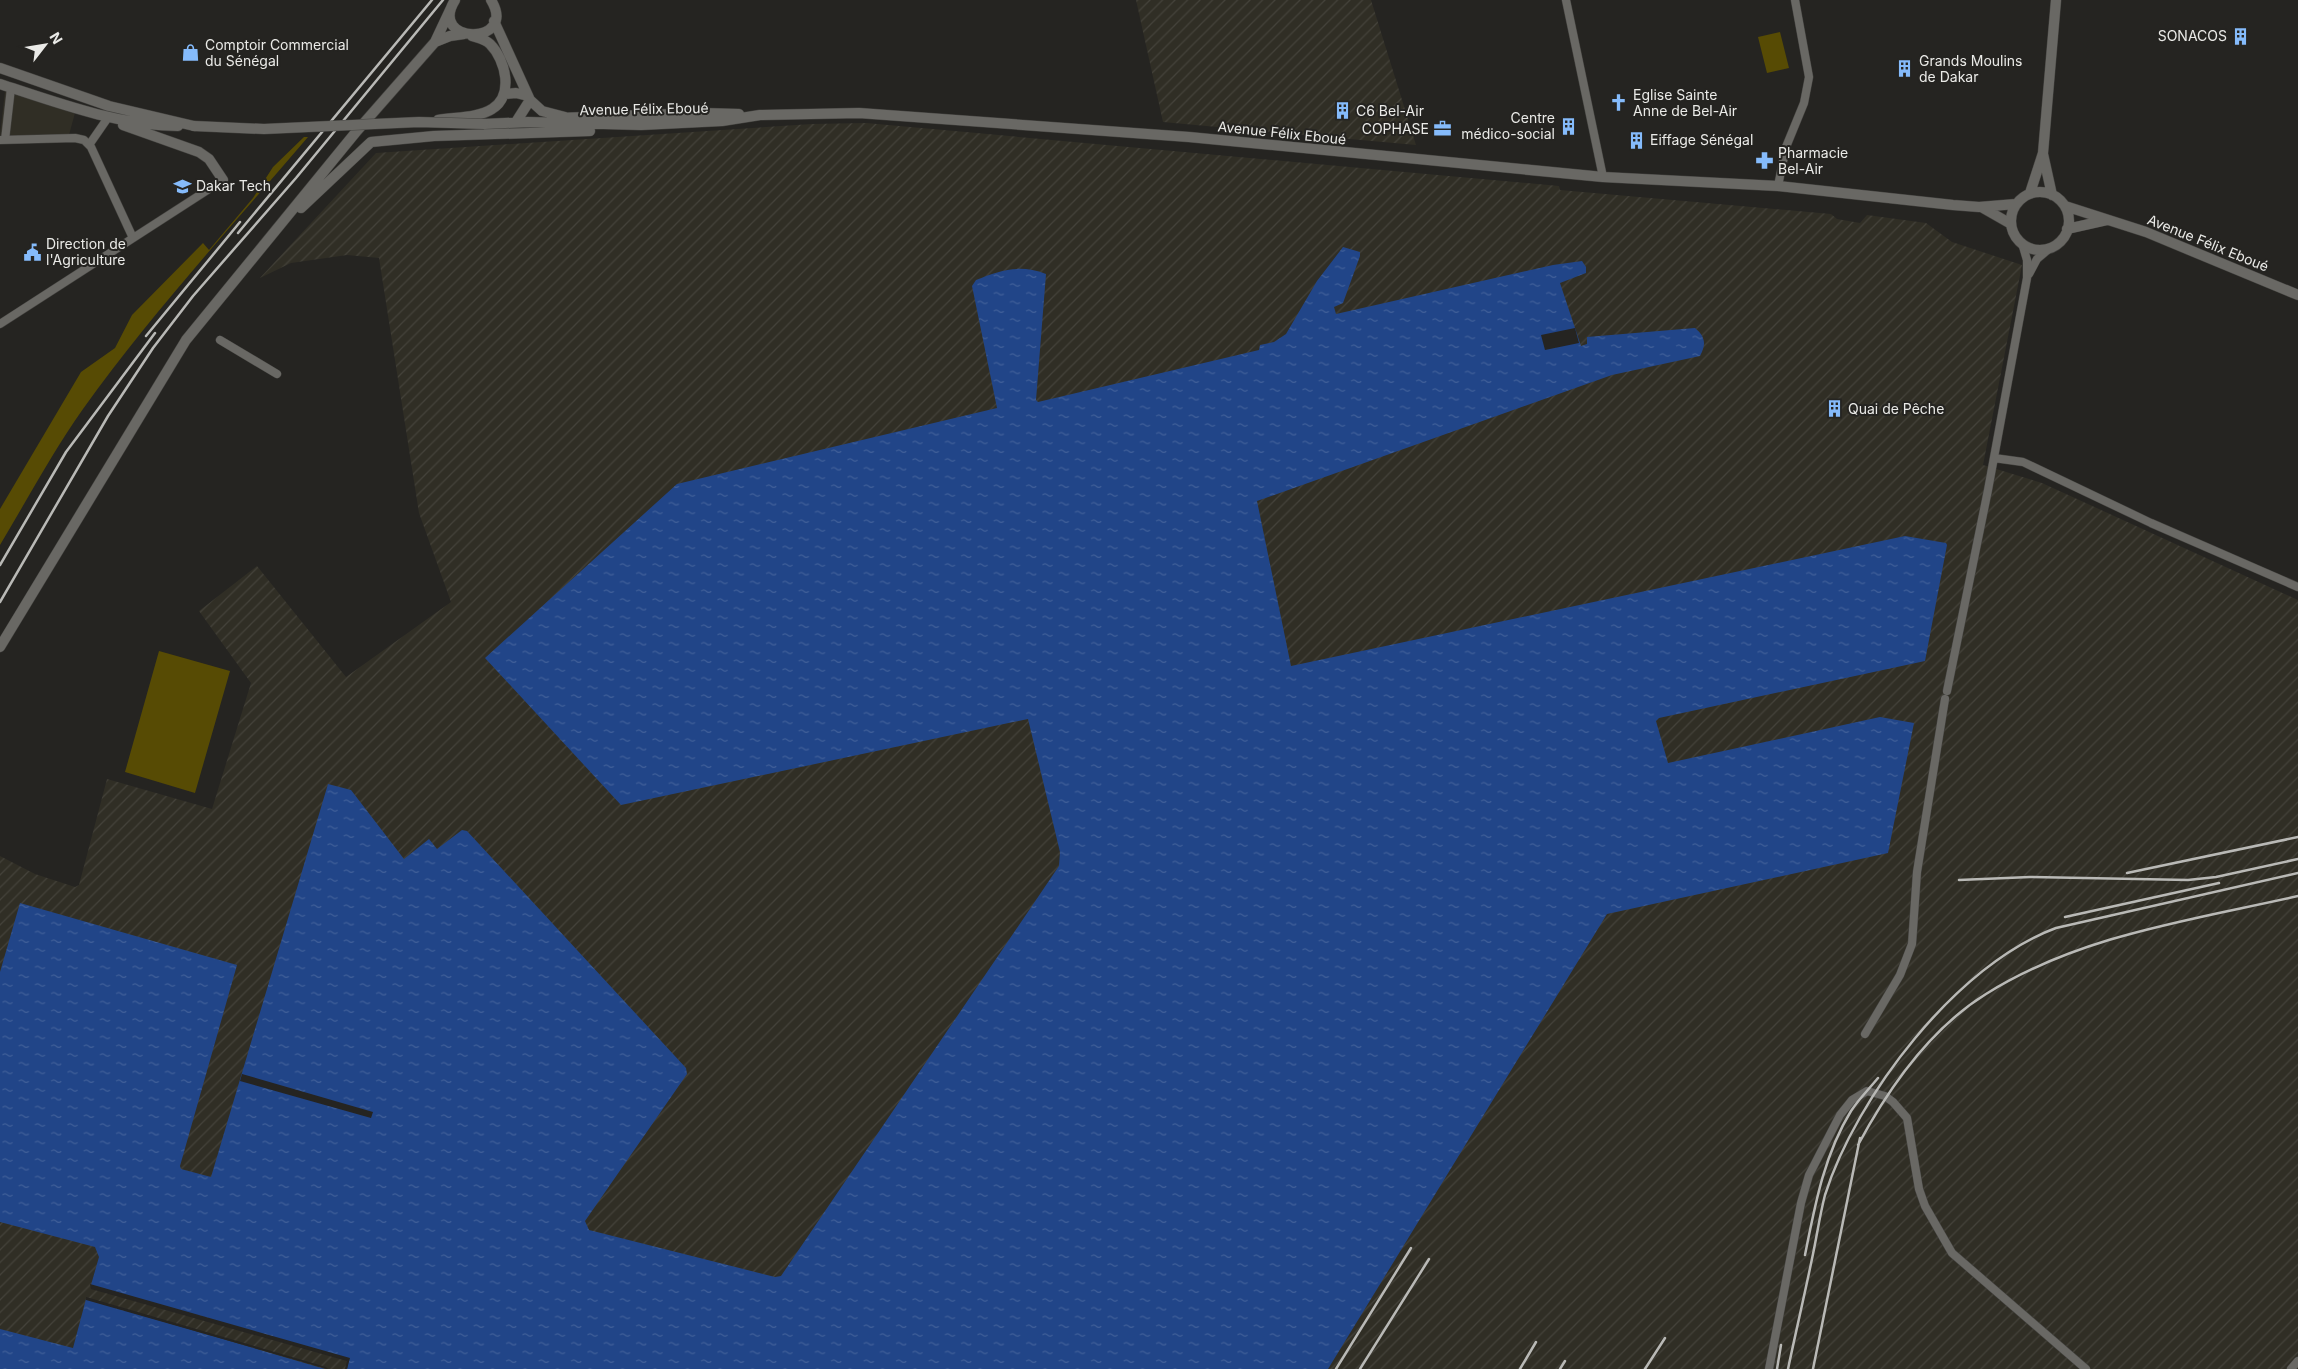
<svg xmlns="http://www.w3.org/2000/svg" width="2298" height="1369" font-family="Inter,sans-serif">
  <defs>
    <pattern id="industrial-furrows" width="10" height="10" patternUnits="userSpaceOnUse" patternTransform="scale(1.25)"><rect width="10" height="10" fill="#302e25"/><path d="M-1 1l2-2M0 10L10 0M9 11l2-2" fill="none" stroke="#44423a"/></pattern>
    <pattern id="water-ripples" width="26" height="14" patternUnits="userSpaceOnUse" patternTransform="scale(1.25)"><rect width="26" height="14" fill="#214588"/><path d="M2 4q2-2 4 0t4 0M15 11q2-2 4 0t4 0" fill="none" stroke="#416099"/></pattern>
  </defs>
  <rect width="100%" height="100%" fill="#252421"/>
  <path fill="#302e25" d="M5 91 75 113 69 135H0Z"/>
  <path fill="url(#industrial-furrows)" d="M1136 0H1371L1416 145 1163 122Z
    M866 123 1559 186 1560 190 1831 214 1837 219 1860 223 1867 215 1926 223 1952 242 2022 265 1983 465 2042 483 2298 600V1369H0V856L35 874 75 887 79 885 107 779 212 809 251 683 199 611 257 566 346 677 451 602 419 513 379 258 347 255 291 263 260 278 376 153 812 124Z"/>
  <path fill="#574b04" d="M1780 32 1789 68 1767 73 1758 37Z
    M304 137H308C232 226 151 314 83 409 52 453 27 500 0 545V509L81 372 115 348 132 315 203 243 209 250 253 198 273 167Z
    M159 651 230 671 195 793 125 772Z"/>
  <path fill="url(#water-ripples)" d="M1343 247 1360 252V256L1343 303 1334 307 1336 314 1553 265 1582 261 1586 267V273L1560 283 1581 346 1587 344V337L1695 328C1706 337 1706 345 1700 356L1612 375 1257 501 1291 666 1905 536 1946 543 1947 545 1925 661 1659 718 1656 721 1668 763 1880 717 1914 723 1888 853 1607 914 1328 1369H347L349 1359 91 1285 99 1257 95 1247 0 1222V972L20 903 237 965 180 1166 181 1169 211 1177 328 784 351 790 404 859 429 839 437 849 462 830 467 831 686 1068 687 1074 585 1221 589 1230 775 1277 781 1276 1059 866 1060 852 1028 719 621 805 485 658 677 484 997 408 972 286 976 280C1000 270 1020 264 1046 274L1036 400 1038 402 1259 350 1260 345 1274 342 1286 334 1317 281Z
    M86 1299 325 1369H0V1329L73 1348Z"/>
  <path fill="#252421" d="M1575 328 1579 343 1545 350 1541 335Z
    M242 1074 373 1112 371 1118 240 1081Z
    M90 1284 350 1358 347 1369H345L347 1361 91 1289Z
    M86 1297 326 1367 328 1369 86 1300Z"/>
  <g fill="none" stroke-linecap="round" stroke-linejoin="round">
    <defs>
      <path id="minor" d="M1566 0 1603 177
        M0 140 75 138 84 140 91 147 133 238
        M5 140 11 88
        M89 145 107 119
        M1778 186 1786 147 1804 103 1809 77 1795 0
        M2029 274 2037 259 2050 248
        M0 324 223 180
        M220 340 277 374
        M1994 458 2023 462 2151 523 2298 587
        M1947 691 1988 490 2027 278V260L2022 243
        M1865 1034 1900 975 1912 944 1917 872 1945 699
        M1769 1369 1801 1203 1809 1175 1840 1115 1852 1100 1867 1091 1885 1096 1893 1102 1907 1118 1919 1189 1925 1206 1952 1253 2086 1369
        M2291 1369 2298 1361"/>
      <path id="tertiary" d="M455 0C427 45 519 46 491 0
        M494 21 530 100 542 111 565 117
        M435 42 450 36 464 34
        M0 68 109 106 194 126
        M0 84C58 103 117 125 178 126
        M505 94 516 93 528 96
        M558 118 702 113 739 114
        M438 120C454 117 478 118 492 109 514 96 506 60 490 44 485 39 478 38 472 36
        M516 122 530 100
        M484 124 528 122 641 125 722 121 760 115 859 113 1189 137 1603 177 1778 186 1953 205 1979 207 2016 204
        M123 125 199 152 209 159 223 180
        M2043 154 2052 195
        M2011 221a29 29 0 1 1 58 0a29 29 0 1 1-58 0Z
        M2030 193 2043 153 2056 0
        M2065 206 2146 232 2298 295
        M301 208 371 142 434 136 590 131
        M1983 208 2011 224
        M2067 229 2107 220
        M0 647 186 340 356 132 435 42 451 8"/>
    </defs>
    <use href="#minor" stroke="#43423f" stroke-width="9"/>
    <use href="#tertiary" stroke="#43423f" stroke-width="11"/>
    <use href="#minor" stroke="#696864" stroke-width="8"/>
    <use href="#tertiary" stroke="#696864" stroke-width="10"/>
    <path stroke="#b9b9b6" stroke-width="2.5" d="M238 233 432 0
      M146 336 240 222
      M0 565 66 452 155 333
      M0 602 108 416 153 348 193 296 296 178 443 0
      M2127 873 2298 837
      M1959 880 2030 877 2188 880 2216 877 2298 859
      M2065 917 2219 883
      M1858 1145C1888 1089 1931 1028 1986 994 2080 935 2192 920 2298 896
      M1805 1255C1815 1205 1824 1155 1851 1111 1859 1099 1869 1089 1878 1078
      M1336 1369 1411 1248
      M1360 1369 1429 1259
      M1520 1369 1536 1342
      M1560 1369 1565 1361
      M1645 1369 1665 1338
      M1777 1369 1781 1345
      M1788 1369C1796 1331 1805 1293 1813 1254 1817 1235 1820 1214 1825 1195 1856 1097 1957 964 2056 928L2298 873
      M1813 1369 1860 1138"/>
    <defs>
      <path id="tertiary-bridge" d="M194 126 264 129 419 122 484 124"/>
    </defs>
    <use href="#tertiary-bridge" stroke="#43423f" stroke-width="11" stroke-linecap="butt"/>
    <use href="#tertiary-bridge" stroke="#696864" stroke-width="10"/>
  </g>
  <defs>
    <symbol id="building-bare" viewBox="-9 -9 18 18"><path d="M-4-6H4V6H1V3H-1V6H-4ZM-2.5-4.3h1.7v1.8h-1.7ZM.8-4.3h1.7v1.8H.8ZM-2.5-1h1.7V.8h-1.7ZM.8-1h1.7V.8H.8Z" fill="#85bbfb" stroke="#252421" stroke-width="2.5" paint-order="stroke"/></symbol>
    <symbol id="shop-bare" viewBox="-9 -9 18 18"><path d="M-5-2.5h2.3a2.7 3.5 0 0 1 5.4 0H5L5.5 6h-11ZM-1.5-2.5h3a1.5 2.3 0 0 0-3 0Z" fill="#85bbfb" stroke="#252421" stroke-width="2.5" paint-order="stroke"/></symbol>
    <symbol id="church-bare" viewBox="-9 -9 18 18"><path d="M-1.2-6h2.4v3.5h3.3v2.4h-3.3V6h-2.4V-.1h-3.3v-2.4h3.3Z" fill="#85bbfb" stroke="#252421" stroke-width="2.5" paint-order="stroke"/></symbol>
    <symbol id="office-bare" viewBox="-9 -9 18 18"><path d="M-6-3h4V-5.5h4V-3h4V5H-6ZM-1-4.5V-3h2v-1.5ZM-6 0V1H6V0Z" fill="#85bbfb" stroke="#252421" stroke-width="2.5" paint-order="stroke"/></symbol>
    <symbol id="pharmacy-bare" viewBox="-9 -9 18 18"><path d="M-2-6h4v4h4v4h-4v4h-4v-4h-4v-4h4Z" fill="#85bbfb" stroke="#252421" stroke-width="2.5" paint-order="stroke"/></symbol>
    <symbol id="university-bare" viewBox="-9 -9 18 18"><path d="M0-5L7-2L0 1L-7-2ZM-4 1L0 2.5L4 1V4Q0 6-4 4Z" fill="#85bbfb" stroke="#252421" stroke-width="2.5" paint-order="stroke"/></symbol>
    <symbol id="civic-bare" viewBox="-9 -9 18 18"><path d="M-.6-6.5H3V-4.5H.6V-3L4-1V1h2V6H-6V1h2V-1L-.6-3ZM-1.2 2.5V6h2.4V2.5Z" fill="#85bbfb" stroke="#252421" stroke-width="2.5" paint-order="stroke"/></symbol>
  </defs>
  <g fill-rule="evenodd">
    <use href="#building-bare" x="2228" y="24" width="25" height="25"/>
    <use href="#shop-bare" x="178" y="40" width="25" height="25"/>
    <use href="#building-bare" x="1892" y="56" width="25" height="25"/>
    <use href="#church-bare" x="1606" y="90" width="25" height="25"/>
    <use href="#building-bare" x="1330" y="98" width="25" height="25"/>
    <use href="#building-bare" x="1556" y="114" width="25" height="25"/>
    <use href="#office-bare" x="1430" y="116" width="25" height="25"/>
    <use href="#building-bare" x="1624" y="128" width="25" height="25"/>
    <use href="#pharmacy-bare" x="1752" y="148" width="25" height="25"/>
    <use href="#university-bare" x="170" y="174" width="25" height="25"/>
    <use href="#civic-bare" x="20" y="240" width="25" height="25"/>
    <use href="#building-bare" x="1822" y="396" width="25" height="25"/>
  </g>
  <g text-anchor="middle" stroke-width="4" stroke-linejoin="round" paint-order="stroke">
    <g font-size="14" fill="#eaeae7" stroke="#252421" text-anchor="start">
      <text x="2227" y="41" text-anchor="end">SONACOS</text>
      <text x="205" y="50">Comptoir Commercial<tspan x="205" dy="16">du Sénégal</tspan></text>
      <text x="1919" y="66">Grands Moulins<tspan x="1919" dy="16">de Dakar</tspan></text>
      <text x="1633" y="100">Eglise Sainte<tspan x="1633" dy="16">Anne de Bel-Air</tspan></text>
      <text x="1356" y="116">C6 Bel-Air</text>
      <text x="1555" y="123" text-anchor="end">Centre<tspan x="1555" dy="16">médico-social</tspan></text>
      <text x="1429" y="134" text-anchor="end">COPHASE</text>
      <text x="1650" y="145">Eiffage Sénégal</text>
      <text x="1778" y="158">Pharmacie<tspan x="1778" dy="16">Bel-Air</tspan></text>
      <text x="196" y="191">Dakar Tech</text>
      <text x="46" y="249">Direction de<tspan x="46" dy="16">l'Agriculture</tspan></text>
      <text x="1848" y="414">Quai de Pêche</text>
    </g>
    <g font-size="14" fill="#eaeae7" stroke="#252421">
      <text transform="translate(644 109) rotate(-1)" y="5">Avenue Félix Eboué</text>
      <text transform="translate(1282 133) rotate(6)" y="5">Avenue Félix Eboué</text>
      <text transform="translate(2208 243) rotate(22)" y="5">Avenue Félix Eboué</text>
    </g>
  </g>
  <g transform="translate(45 45) rotate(59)" stroke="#252421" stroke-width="4" paint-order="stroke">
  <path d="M0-4L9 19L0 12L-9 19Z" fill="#eaeae7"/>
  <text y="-8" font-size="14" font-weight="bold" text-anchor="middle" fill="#eaeae7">N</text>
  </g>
</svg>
